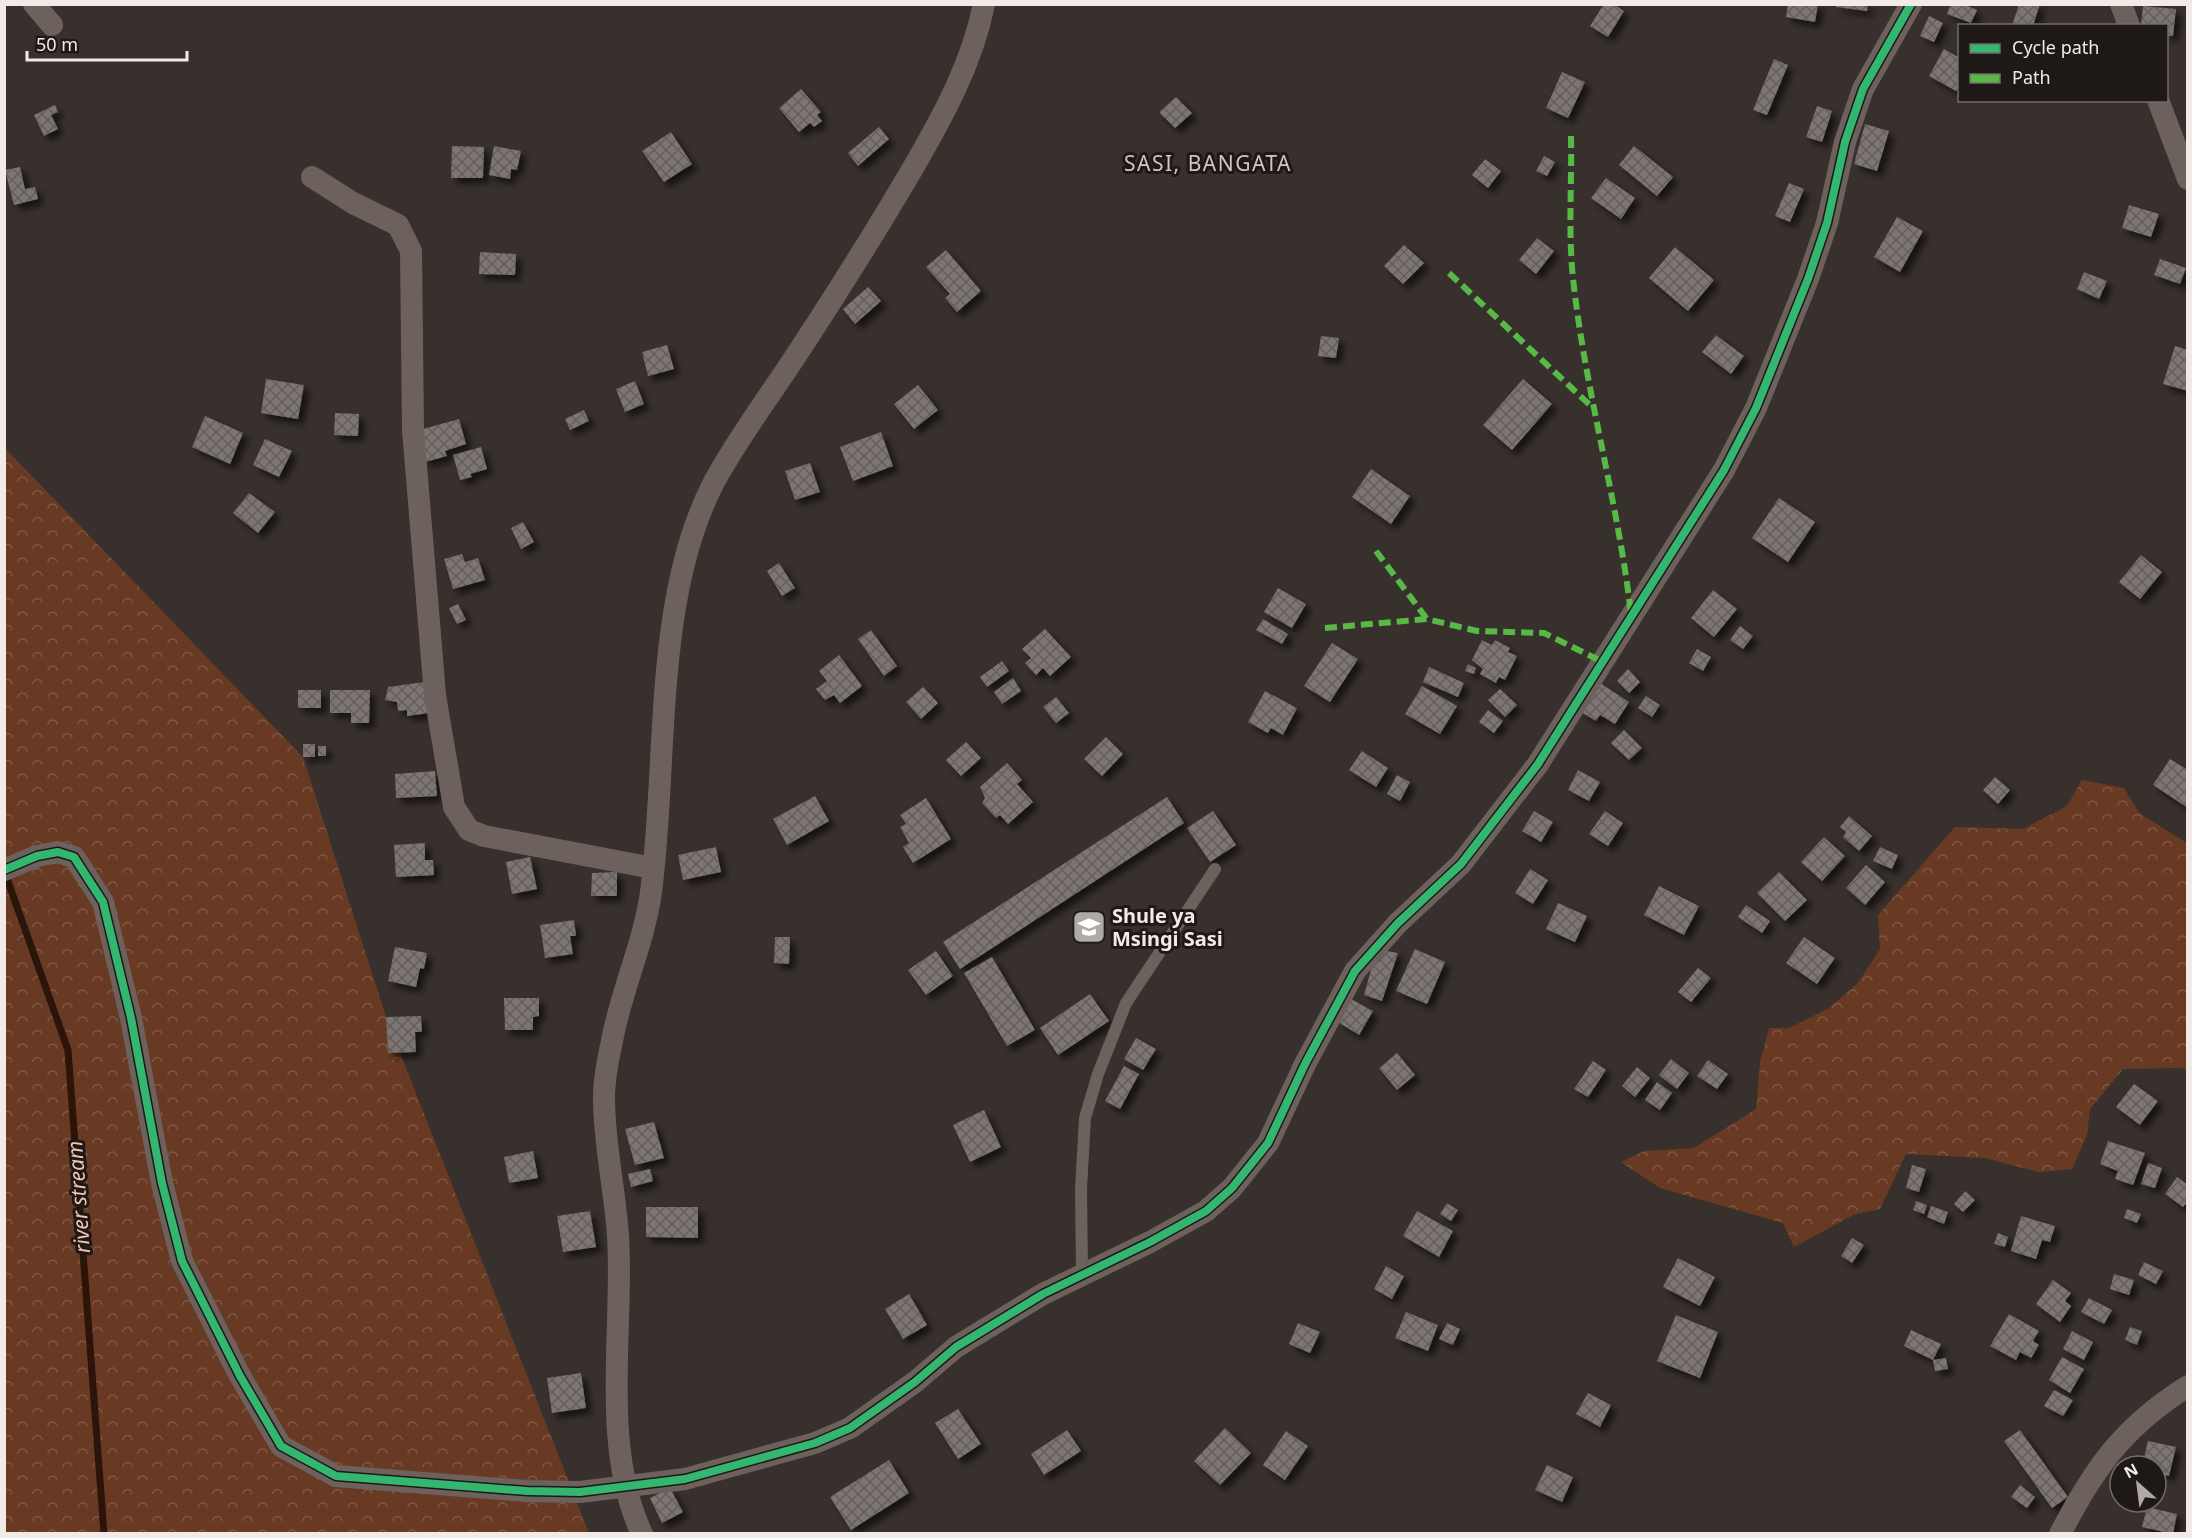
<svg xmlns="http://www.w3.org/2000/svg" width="2192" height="1538" font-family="'Noto Sans',sans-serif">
  <defs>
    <pattern id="forest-crowns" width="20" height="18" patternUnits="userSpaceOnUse" patternTransform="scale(1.5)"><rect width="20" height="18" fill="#693a23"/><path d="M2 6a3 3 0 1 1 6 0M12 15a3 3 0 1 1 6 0" fill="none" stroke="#7f5743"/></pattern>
    <pattern id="building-cross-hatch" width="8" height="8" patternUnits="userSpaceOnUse" patternTransform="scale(1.5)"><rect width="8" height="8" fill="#7b7471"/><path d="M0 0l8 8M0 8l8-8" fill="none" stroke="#645f5d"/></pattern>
    <filter id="shadow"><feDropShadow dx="5.5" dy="5.5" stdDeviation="3" flood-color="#0009"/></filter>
  </defs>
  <rect width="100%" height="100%" fill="#37302d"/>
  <path fill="url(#forest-crowns)" d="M4 447 303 757 386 1017 589 1533H5Z
    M2082 780 2124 788 2139 813 2187 843 2188 1070 2180 1068 2123 1069 2090 1109 2087 1135 2072 1169 2039 1172 1985 1158 1906 1154 1880 1209 1855 1214 1794 1247 1783 1223 1660 1188 1621 1162 1644 1151 1694 1148 1756 1109 1760 1062 1769 1028H1789L1829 1008 1858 983 1880 949 1878 915 1955 827 2023 829 2067 806Z"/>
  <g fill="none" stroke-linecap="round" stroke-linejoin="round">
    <path stroke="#2b1409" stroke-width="7" d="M5 873 68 1050 104 1534"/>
  </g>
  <path fill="url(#building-cross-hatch)" filter="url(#shadow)" d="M1604 4H1613L1624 11 1608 37 1590 26Z
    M1788 4H1818L1815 22 1786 17Z
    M1836 4H1868L1867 11 1836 7Z
    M1951 4H1963L1977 10 1971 23 1947 14Z
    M2019 4H2040L2033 26H2012Z
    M2143 6 2176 9 2173 36H2166V26H2141Z
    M1929 16 1943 23 1934 42 1920 36Z
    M1944 49 1960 58V84L1956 91 1929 76Z
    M1774 59 1788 65 1767 115 1753 110Z
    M1562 72 1585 82 1568 118 1546 108Z
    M801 89 821 112 817 115 822 121 814 127 810 123 799 132 779 108Z
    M1176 97 1192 113 1175 128 1159 112Z
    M55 105 58 112 51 115 58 129 44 136 34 115Z
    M1817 106 1832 111 1822 142 1806 137Z
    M1865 124 1889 131 1877 171 1854 164Z
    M879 127 889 139 858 166 848 153Z
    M671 132 692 164 664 182 642 151Z
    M452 146 484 147 483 178H451Z
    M494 146 521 151 517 170 511 169 510 179 489 175Z
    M1634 146 1673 177 1657 196 1619 165Z
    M1544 156 1555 162 1547 176 1536 171Z
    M1485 159 1501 171 1488 188 1472 175Z
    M20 167 25 189 35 187 38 199 14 205 5 170Z
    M1606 178 1635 198 1621 219 1591 198Z
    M1789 183 1804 189 1790 222 1775 216Z
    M2129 205 2159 214 2151 237 2122 228Z
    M1897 217 1923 231 1900 272 1874 257Z
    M1537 238 1554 251 1536 274 1519 260Z
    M1404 245 1424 263 1403 284 1384 266Z
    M1675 247 1714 280 1688 311 1649 278Z
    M946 250 981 291 957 312 945 298 950 294 926 267Z
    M480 252 516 254 515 275 479 274Z
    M2160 259 2186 268 2180 284 2154 275Z
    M2084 272 2107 281 2099 299 2077 289Z
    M868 287 881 301 855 324 843 309Z
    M1716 335 1744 356 1731 374 1702 352Z
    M1321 336 1339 338 1336 358 1318 356Z
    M667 345 674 369 648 376 642 352Z
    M2175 346 2188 350V391L2163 384Z
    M266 379 304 385 298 419 261 413Z
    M1523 379 1552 404 1512 450 1483 425Z
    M635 381 644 404 625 412 616 389Z
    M918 385 938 410 914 429 894 404Z
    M584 410 589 421 570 430 565 419Z
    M335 413 359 414 358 436 334 435Z
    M205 416 243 433 230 464 192 447Z
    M459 419 466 444 445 451 447 456 425 462 416 431Z
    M881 432 893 466 853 481 840 447Z
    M265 439 292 451 279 477 253 465Z
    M481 447 487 469 470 474 472 477 460 480 453 455Z
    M810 463 820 492 795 500 785 471Z
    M1371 469 1410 496 1391 524 1352 497Z
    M249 493 275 512 258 533 233 513Z
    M1779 498 1815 522 1788 562 1752 538Z
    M523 522 534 542 521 549 511 528Z
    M462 554 465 562 478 558 485 580 453 589 444 559Z
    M2141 555 2162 572 2140 599 2119 582Z
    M779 563 795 588 782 596 767 571Z
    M1278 588 1306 604 1292 628 1264 612Z
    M1713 590 1737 609 1714 637 1691 618Z
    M458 604 466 620 457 624 449 608Z
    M1263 619 1288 634 1282 644 1256 630Z
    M1740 626 1753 636 1743 649 1730 640Z
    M1045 629 1071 657 1050 676 1043 668 1036 675 1025 663 1031 658 1022 649Z
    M871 630 897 666 884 676 858 639Z
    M1482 640 1492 645 1495 640 1510 648 1508 652 1517 656 1505 680 1499 677 1496 683 1480 674 1483 669 1472 660Z
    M1332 643 1358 659 1330 702 1304 686Z
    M1697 649 1711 657 1703 671 1689 663Z
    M839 655 862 686 840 703 834 695 825 700 816 689 827 681 819 671Z
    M1002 661 1009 671 987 687 980 677Z
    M1468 664 1476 668 1474 674 1465 671Z
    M1429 667 1464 683 1458 697 1423 682Z
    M1628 669 1640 682 1629 693 1617 681Z
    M1013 678 1021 691 1002 704 994 692Z
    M425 682 429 713 407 716V710L398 711 397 702 385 700 388 687Z
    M1600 683 1629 702 1615 724 1600 715 1596 721 1581 712Z
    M1422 686 1457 706 1440 734 1405 714Z
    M923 687 938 703 921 719 906 702Z
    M1500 689 1517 705 1505 717 1488 700Z
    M298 690H321V708H298Z
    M330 690H370L369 723H351V713H330Z
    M1265 691 1297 708 1283 735 1271 728 1268 733 1248 722Z
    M1646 696 1660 705 1652 717 1638 708Z
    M1056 697 1069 713 1056 723 1043 707Z
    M1488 710 1503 721 1494 733 1479 722Z
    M1624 730 1642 748 1629 760 1611 743Z
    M1106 737 1123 754 1102 776 1084 759Z
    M966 742 981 758 961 776 946 760Z
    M303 744H315V757H303Z
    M318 746H326V756H318Z
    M1362 751 1388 768 1376 787 1349 770Z
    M2170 759 2188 770V808L2153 785Z
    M1007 763 1022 780 1017 784 1033 802 1008 824 1000 815 996 818 982 803 985 798 980 787Z
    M1578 770 1600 782 1589 801 1568 790Z
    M435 771 437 796 396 798 395 774Z
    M1397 775 1410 782 1400 801 1387 794Z
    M1995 777 2010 790 1998 804 1983 790Z
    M815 796 829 821 787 845 773 819Z
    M1167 797 1184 823 960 969 943 942Z
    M926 798 951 839 913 863 903 847 909 843 900 827 906 824 900 815Z
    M1213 811 1236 845 1210 862 1187 828Z
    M1534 811 1553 822 1541 842 1522 831Z
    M1605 811 1623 823 1608 846 1589 834Z
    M1849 816 1872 836 1859 851 1843 837 1846 832 1840 827Z
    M1824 837 1845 856 1822 881 1801 862Z
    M425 843V860H433L434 875 396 877 394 845Z
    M716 847 721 872 683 880 678 855Z
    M1880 847 1898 855 1892 869 1873 861Z
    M530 857 537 889 512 894 506 862Z
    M1866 865 1885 882 1865 905 1846 888Z
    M1530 869 1548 880 1533 904 1515 893Z
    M617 872V896H591L592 873Z
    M1779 872 1807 900 1785 921 1757 893Z
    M1659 886 1699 906 1684 935 1644 915Z
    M1558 903 1587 916 1575 942 1546 929Z
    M1746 905 1770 921 1762 933 1738 917Z
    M574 920 576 936H570L573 954 545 958 540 925Z
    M775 937H790L789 964 774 963Z
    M1804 937 1835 958 1817 984 1786 963Z
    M395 947 427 953 424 969 420 968 416 987 388 981Z
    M1415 949 1445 962 1427 1004 1396 991Z
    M1382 950 1398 953 1382 1001 1364 995 1374 959 1380 961Z
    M936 951 953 976 926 995 908 970Z
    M992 957 1035 1030 1007 1046 964 973Z
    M1698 968 1711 978 1691 1002 1678 992Z
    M1090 994 1109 1021 1058 1055 1040 1028Z
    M504 998H539V1016L533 1017V1030H505Z
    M1351 999 1373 1011 1359 1035 1338 1022Z
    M421 1016 422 1032H415L416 1052 388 1053 386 1017Z
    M1136 1038 1156 1049 1143 1070 1124 1059Z
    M1397 1053 1415 1075 1397 1090 1379 1068Z
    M1671 1059 1689 1073 1677 1089 1659 1075Z
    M1708 1060 1728 1074 1717 1089 1697 1076Z
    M1593 1061 1606 1070 1588 1097 1574 1089Z
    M1124 1066 1139 1074 1120 1109 1105 1101Z
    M1637 1067 1650 1078 1635 1097 1622 1086Z
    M1657 1082 1672 1093 1660 1110 1645 1100Z
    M2134 1084 2158 1101 2140 1125 2116 1107Z
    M984 1110 1001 1147 970 1162 953 1125Z
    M654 1122 664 1158 635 1165 625 1129Z
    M2108 1141 2145 1153 2133 1185 2115 1179 2118 1171 2100 1164Z
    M533 1151 538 1178 509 1183 504 1157Z
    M2148 1163 2162 1168 2155 1188 2141 1184Z
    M1912 1165 1926 1169 1919 1192 1906 1188Z
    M650 1169 653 1181 631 1187 628 1174Z
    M2177 1177 2188 1185V1201L2183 1207 2165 1194Z
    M1965 1191 1975 1200 1963 1212 1954 1204Z
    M1916 1201 1927 1205 1924 1214 1913 1210Z
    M1447 1203 1458 1210 1451 1221 1440 1214Z
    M1931 1206 1948 1212 1944 1224 1927 1217Z
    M646 1207H698V1238L646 1237Z
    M2127 1209 2141 1214 2137 1223 2124 1218Z
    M590 1211 596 1247 563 1252 557 1216Z
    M1417 1211 1453 1231 1439 1257 1403 1236Z
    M2021 1216 2055 1226 2050 1242 2042 1240 2036 1259 2011 1251Z
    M1998 1233 2008 1237 2005 1247 1994 1244Z
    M1852 1238 1864 1245 1852 1263 1841 1256Z
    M1678 1258 1715 1277 1700 1306 1663 1287Z
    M2144 1262 2163 1271 2156 1284 2138 1275Z
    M1386 1266 1404 1276 1392 1299 1374 1289Z
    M2114 1274 2134 1280 2129 1295 2110 1289Z
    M2053 1280 2071 1293 2065 1301 2071 1306 2060 1322 2036 1304Z
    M909 1294 927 1325 903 1339 885 1309Z
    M2089 1298 2112 1310 2104 1324 2081 1312Z
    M1406 1312 1438 1325 1428 1351 1395 1338Z
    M2009 1314 2039 1331 2033 1341 2039 1345 2031 1358 2020 1352 2016 1360 1990 1346Z
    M1676 1315 1718 1332 1700 1378 1657 1361Z
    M1298 1323 1320 1332 1310 1353 1289 1344Z
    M1447 1323 1460 1329 1453 1345 1439 1339Z
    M2130 1327 2142 1331 2137 1345 2125 1340Z
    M1911 1330 1941 1344 1933 1360 1904 1346Z
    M2072 1331 2093 1342 2084 1360 2063 1349Z
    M2062 1357 2084 1369 2070 1393 2049 1380Z
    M1946 1358 1948 1369 1935 1371 1933 1360Z
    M581 1373 586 1408 552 1413 547 1378Z
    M2054 1390 2073 1400 2063 1416 2044 1406Z
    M1588 1393 1611 1405 1600 1427 1576 1414Z
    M958 1409 981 1444 958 1459 935 1423Z
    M1225 1428 1251 1453 1220 1485 1194 1461Z
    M1067 1430 1081 1451 1044 1475 1031 1454Z
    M2020 1430 2068 1497 2052 1508 2004 1441Z
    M1286 1431 1308 1446 1285 1480 1263 1465Z
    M2148 1441 2176 1447 2169 1476 2156 1473V1466H2142Z
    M889 1460 909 1493 851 1530 830 1497Z
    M1547 1465 1573 1477 1562 1502 1535 1490Z
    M2020 1485 2035 1497 2027 1508 2011 1497Z
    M670 1488 683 1512 662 1523 650 1498Z
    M2147 1507 2177 1514 2173 1534 2142 1527Z"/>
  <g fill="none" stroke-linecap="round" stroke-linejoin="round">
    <path stroke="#6d615d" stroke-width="12" d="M1082 1272 1081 1189 1085 1118 1098 1074 1126 1003 1215 869"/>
    <path stroke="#6d615d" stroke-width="22" d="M34 4 52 25
      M2121 4 2129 26
      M2158 100 2188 179
      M312 177 353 203 398 225 411 251 413 430 435 695 454 807 469 830 484 836 653 868
      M4 870 37 856 58 852 74 857 103 902 131 1018 162 1183 182 1261 240 1376 281 1446 336 1476 527 1491 580 1492 685 1479 815 1443 850 1428 915 1382 956 1347 1043 1294 1150 1242 1206 1211 1232 1188 1268 1143 1305 1064 1355 971 1398 923 1461 864 1538 764 1724 470 1756 408 1808 279 1827 223 1845 142 1863 89 1911 4
      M642 1534C600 1444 624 1330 618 1236 615 1190 604 1144 604 1098 604 1080 608 1059 612 1041 621 991 644 943 651 892 668 763 653 601 713 484 737 439 769 397 797 354 837 293 876 231 913 168 943 116 972 64 984 4
      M2060 1534C2094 1468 2124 1426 2188 1386"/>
    <path stroke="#58b947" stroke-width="6" stroke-dasharray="12 6" stroke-linecap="butt" d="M1571 136C1572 183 1568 231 1573 278 1585 391 1618 501 1631 614
      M1449 273 1592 407
      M1376 551 1427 619
      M1325 628 1427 619 1477 631 1544 633 1603 662"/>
    <defs>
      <path id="cycleway" d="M4 870 37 856 58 852 74 857 103 902 131 1018 162 1183 182 1261 240 1376 281 1446 336 1476 527 1491 580 1492 685 1479 815 1443 850 1428 915 1382 956 1347 1043 1294 1150 1242 1206 1211 1232 1188 1268 1143 1305 1064 1355 971 1398 923 1461 864 1538 764 1724 470 1756 408 1808 279 1827 223 1845 142 1863 89 1911 4"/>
    </defs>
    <use href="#cycleway" stroke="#1e1816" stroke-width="11"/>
    <use href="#cycleway" stroke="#33b770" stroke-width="8"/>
  </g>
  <defs>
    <symbol id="school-square" viewBox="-11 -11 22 22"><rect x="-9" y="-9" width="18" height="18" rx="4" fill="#b1a9a5" stroke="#1e1816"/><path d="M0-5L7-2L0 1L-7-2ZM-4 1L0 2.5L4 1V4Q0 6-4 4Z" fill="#fff"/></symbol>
  </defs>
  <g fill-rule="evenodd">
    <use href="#school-square" x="1070" y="908" width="38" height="38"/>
  </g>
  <g text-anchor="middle" stroke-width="6" stroke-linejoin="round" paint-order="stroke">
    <g font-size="20" font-weight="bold" fill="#f2eae6" stroke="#1e1816" text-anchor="start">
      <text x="1112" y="923">Shule ya<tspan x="1112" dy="23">Msingi Sasi</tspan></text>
    </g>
    <g font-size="21" letter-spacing="1.5" fill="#d5c4bd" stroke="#1e1816">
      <text x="1208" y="171">SASI, BANGATA</text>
    </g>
    <g font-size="21" font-style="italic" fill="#f4c6b1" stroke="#1e1816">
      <text transform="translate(79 1197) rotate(-94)" y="7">river stream</text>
    </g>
  </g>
  <rect width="2192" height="1538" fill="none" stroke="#f2eae6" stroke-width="12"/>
  <rect x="1958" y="24" width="210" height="78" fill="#1e1816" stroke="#736c69" stroke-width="1.5"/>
  <rect x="1970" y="44" width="30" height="9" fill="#33b770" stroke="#736c69" stroke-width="1.5"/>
  <text x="2012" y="54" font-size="18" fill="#f2eae6">Cycle path</text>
  <rect x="1970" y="74" width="30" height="9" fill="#58b947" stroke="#736c69" stroke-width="1.5"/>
  <text x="2012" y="84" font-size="18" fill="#f2eae6">Path</text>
  <g transform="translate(2138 1484) rotate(332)"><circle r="28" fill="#1e1816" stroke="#736c69" stroke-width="1.5"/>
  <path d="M0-4.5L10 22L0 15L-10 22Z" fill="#b1a9a5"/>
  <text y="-9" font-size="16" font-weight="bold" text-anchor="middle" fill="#f2eae6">N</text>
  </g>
  <path d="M27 51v9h160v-9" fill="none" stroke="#f2eae6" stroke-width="3"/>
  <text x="36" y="51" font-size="18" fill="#f2eae6" stroke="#1e1816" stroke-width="4.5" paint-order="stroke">50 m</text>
</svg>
